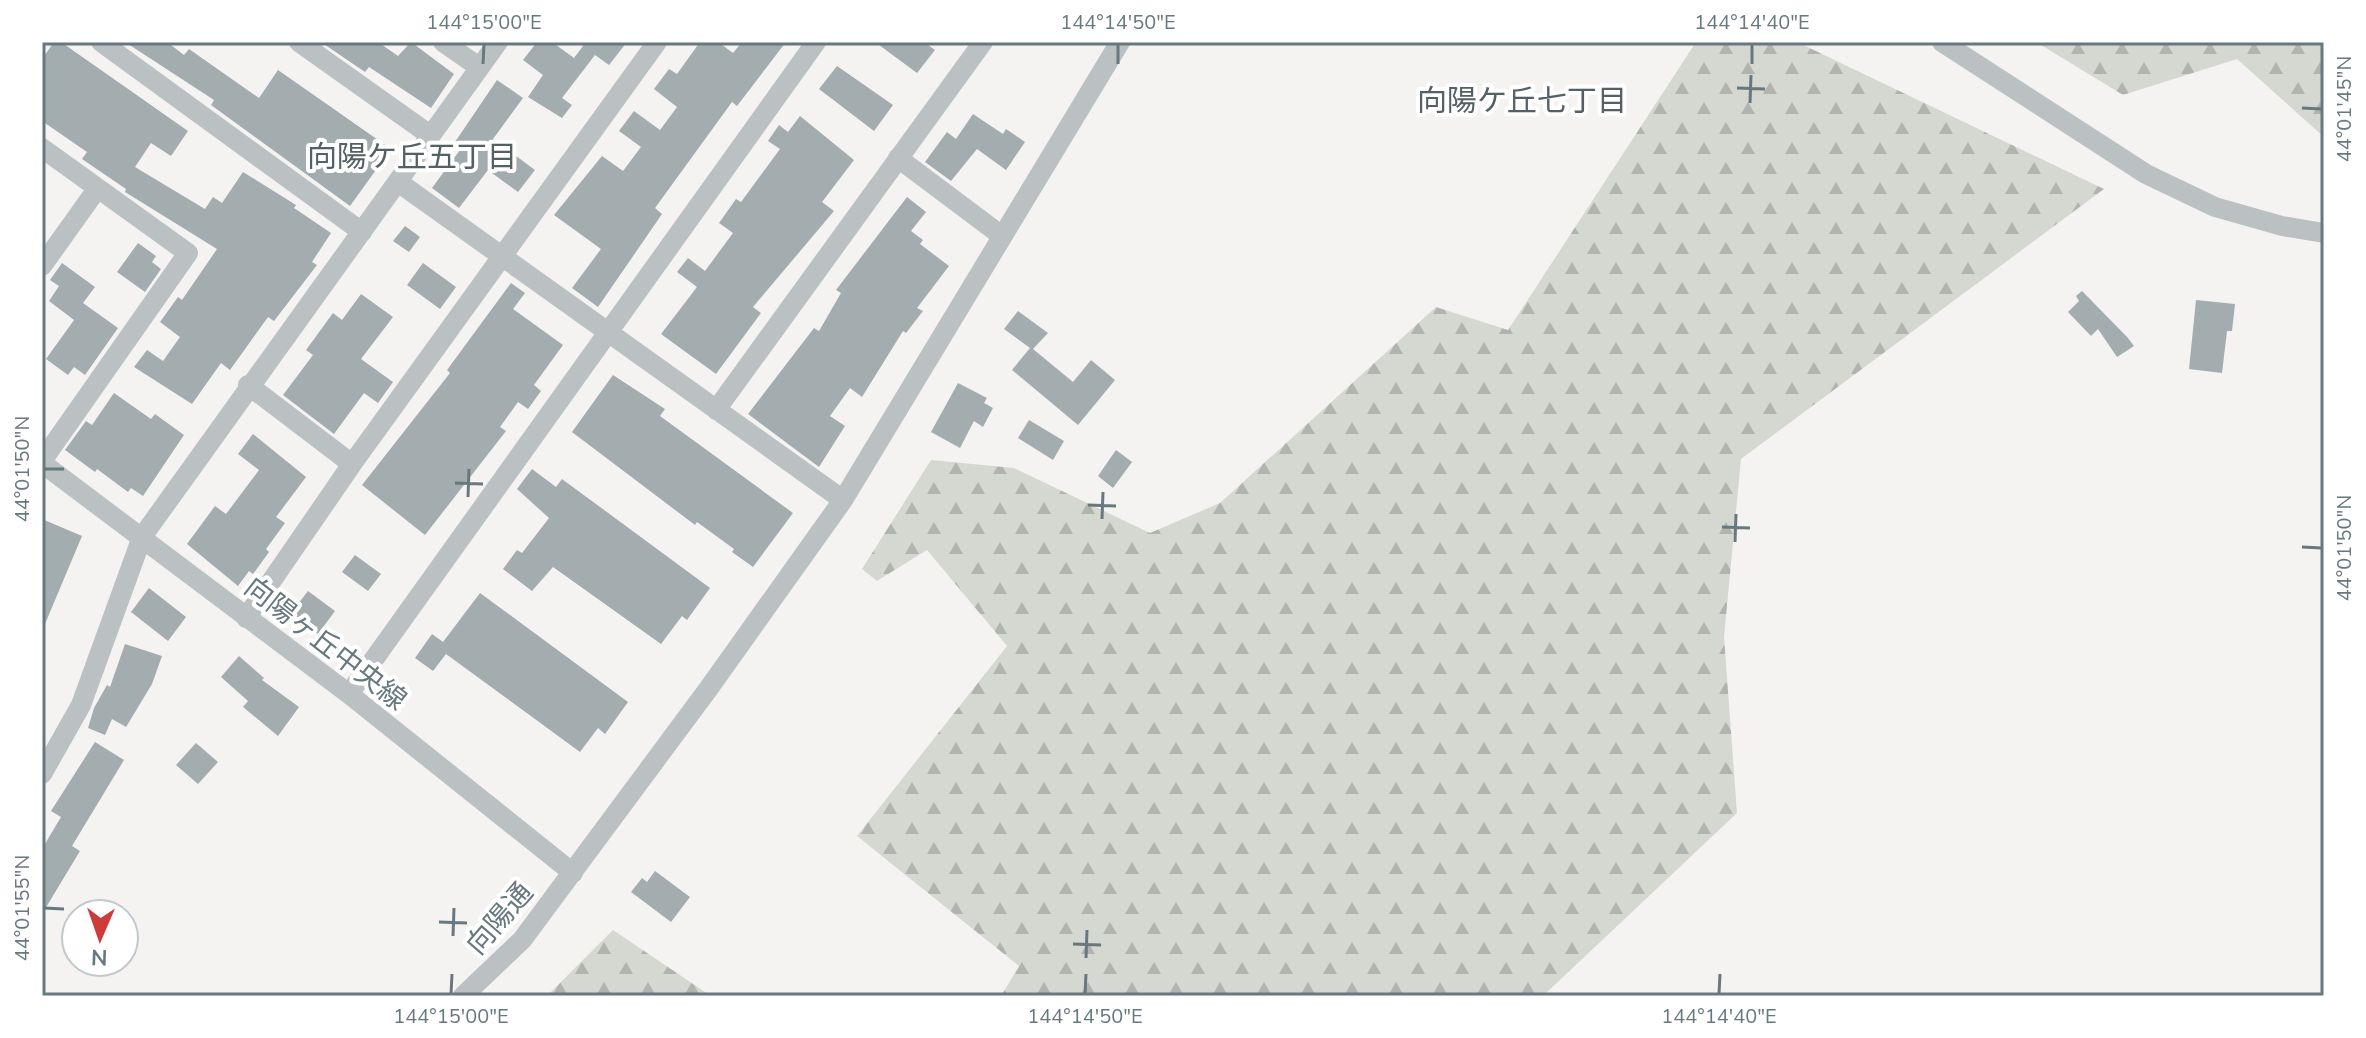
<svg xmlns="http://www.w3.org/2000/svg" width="2366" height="1038" font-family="'Nunito Sans','Noto Sans JP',sans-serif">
  <defs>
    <pattern id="forest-firs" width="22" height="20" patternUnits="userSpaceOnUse" patternTransform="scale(2)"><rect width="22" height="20" fill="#d5d8d0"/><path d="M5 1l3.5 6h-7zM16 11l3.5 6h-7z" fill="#b1b4ae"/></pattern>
  </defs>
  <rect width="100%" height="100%" fill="#f4f3f1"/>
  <path fill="url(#forest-firs)" d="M1696 42H1797L2104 189 1741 459 1724 637 1737 813 1543 996H1001L1019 966 857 836 1007 646 927 550 877 581 862 569 931 460 1014 468 1150 533 1220 503 1436 307 1508 330Z
    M2036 42H2324V137L2237 59 2123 95Z
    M613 930 711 996H547Z"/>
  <path fill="#a3acaf" d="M54 42H61L188 131 171 156 151 143 135 167 205 209 213 197 222 203 243 172 296 205 294 208 331 233 312 262 317 265 274 321 268 317 230 370 221 363 192 404 134 367 147 350 163 361 180 337 160 322 178 297 182 300 217 249 125 192 126 189 82 159 87 152 42 121V59Z
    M125 42H167L184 55 189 49 259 98 278 70 391 149 350 206 211 105 214 100Z
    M321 42H378L398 56 411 42 454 74 431 108 369 67 365 72Z
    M537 42H552L574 58 583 46 578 42H627L609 65 595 55 562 98 572 105 562 118 528 97 543 75 523 60Z
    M700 42H718L733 53 742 42H786L737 106 732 102 655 208 662 214 598 307 572 288 601 249 554 215 602 156 623 171 641 147 619 131 634 111 660 130 677 107 654 89 669 69 677 74Z
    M875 42H924L935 50 917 73Z
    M837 66 893 105 874 131 819 89Z
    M497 80 523 98 493 139 535 170 518 192 488 170 459 208 432 188 460 150 453 145Z
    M973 114 1003 134 1006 129 1025 142 1006 170 977 149 951 181 925 162 947 132 956 139Z
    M800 116 854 160 822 202 834 211 753 307 761 313 716 374 661 334 697 287 677 272 688 258 705 271 733 233 719 223 736 199 741 202 780 149 768 141 779 125 788 132Z
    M907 197 926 212 911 231 923 240 920 244 949 266 917 308 923 311 906 333 903 331 862 397 850 388 830 416 845 426 819 467 748 414 814 328 819 331 841 293 836 290Z
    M405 226 420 237 409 252 393 241Z
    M138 243 156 256 152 262 161 269 145 292 117 272Z
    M62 263 95 287 83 303 118 328 85 375 74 367 68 375 46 359 74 320 49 301 59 286 50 280Z
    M423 263 456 287 440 309 407 285Z
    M511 283 525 293 513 309 563 345 534 385 541 391 528 409 518 402 500 427 506 431 425 535 362 485 450 373 447 370Z
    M2082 291 2128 338 2134 346 2117 357 2098 329 2091 336 2068 312 2079 301 2076 296Z
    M361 294 393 317 361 359 393 382 378 403 364 393 334 434 283 395 313 355 306 350 333 313 342 320Z
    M2196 300 2235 304 2232 331H2227L2222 373 2189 369Z
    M1018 311 1048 333 1033 349 1073 382 1091 360 1115 380 1078 425 1012 370 1030 348 1004 329Z
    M613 375 665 409 660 416 793 513 753 567 732 552 734 549 697 522 695 525 572 432Z
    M958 383 987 398 984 403 993 408 983 427 974 421 960 448 931 432Z
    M114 393 151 419 155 414 184 435 143 496 131 488 128 492 97 469 95 472 65 450 86 421 92 425Z
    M1029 420 1064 441 1053 460 1018 438Z
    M253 434 306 477 276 517 285 523 266 549 269 552 253 574 249 571 238 586 187 544 215 506 226 514 259 470 238 454Z
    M1116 450 1132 462 1113 488 1098 476Z
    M532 469 556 487 562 479 710 588 687 620 682 616 661 644 553 567 532 591 503 569 517 550 522 553 549 518 517 489Z
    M42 519 82 536 42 631Z
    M355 555 381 574 368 591 342 572Z
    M149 588 186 617 168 641 131 612Z
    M308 591 335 611 318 634 291 613Z
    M480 593 628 702 605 734 598 728 580 752 446 654 433 671 415 658 432 634 443 642Z
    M125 644 162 656 152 684 126 727 112 719 105 735 88 728 94 708 107 685 110 687Z
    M239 656 264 678 262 680 299 707 278 736 243 707 248 701 221 677Z
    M95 742 124 760 72 846 80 851 42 914V849L61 817 51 811Z
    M196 743 218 762 198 784 176 765Z
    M655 871 690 897 671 922 631 892 642 878 647 882Z"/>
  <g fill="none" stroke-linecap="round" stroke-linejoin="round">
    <path stroke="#bbc0c2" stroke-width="20" d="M101 42 362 232
      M299 42 430 135
      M443 42 479 67
      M1942 42 2146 174 2215 207 2282 226 2324 233
      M42 148 188 253 42 461
      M898 158 1002 236
      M398 182 843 500
      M42 266 97 189
      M248 385 352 464
      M716 410 983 42
      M42 463 349 694 573 873
      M246 618 352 464 657 42
      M349 694 816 42
      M42 774 81 705 142 537 498 42
      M463 996 522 940 709 688 843 500 1120 42"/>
  </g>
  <path fill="none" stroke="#67787e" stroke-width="3" d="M483 64 484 44M1118 64V44M1752 64V44M1737 88 1765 89M1750 103 1751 75M2302 108 2322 109M44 469H64M455 483 483 484M468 497 469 469M1088 505 1116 506M1102 519 1103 492M1722 527 1750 528M1735 542 1736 514M2302 547 2322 548M44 908 64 909M439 922 467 923M453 936 454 908M1073 944 1101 945M1086 958 1087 930M451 994 452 974M1085 994 1086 974M1719 994 1720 974"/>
  <g text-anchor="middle" stroke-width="8" stroke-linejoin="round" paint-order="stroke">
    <g font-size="28" fill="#67787e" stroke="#fff">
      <text transform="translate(326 643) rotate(38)" y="10">向陽ヶ丘中央線</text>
      <text transform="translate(499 918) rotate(-49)" y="10">向陽通</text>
    </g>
    <g font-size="30" fill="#546064" stroke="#fff">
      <text x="1522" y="111">向陽ケ丘七丁目</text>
      <text x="412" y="167">向陽ケ丘五丁目</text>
    </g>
  </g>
  <rect width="2366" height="1038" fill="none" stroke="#ffffff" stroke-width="88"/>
  <g transform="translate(100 938) rotate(182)"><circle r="38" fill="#ffffff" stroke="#c2c9cb" stroke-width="2"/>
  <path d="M0-6L14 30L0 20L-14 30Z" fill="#cd3c38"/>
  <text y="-12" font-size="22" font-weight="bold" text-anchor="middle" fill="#67787e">N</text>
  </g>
  <rect x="44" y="44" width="2278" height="950" fill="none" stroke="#67787e" stroke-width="3"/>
  <g font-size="20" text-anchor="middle" fill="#67787e">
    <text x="484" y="29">144°15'00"E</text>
    <text x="1118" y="29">144°14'50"E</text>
    <text x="1752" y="29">144°14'40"E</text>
    <text transform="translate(2344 109) rotate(-90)" y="7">44°01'45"N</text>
    <text transform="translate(22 469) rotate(-90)" y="7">44°01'50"N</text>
    <text transform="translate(2344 548) rotate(-90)" y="7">44°01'50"N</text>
    <text transform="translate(22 908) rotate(-90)" y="7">44°01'55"N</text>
    <text x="451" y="1023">144°15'00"E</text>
    <text x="1085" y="1023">144°14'50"E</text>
    <text x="1719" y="1023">144°14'40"E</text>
  </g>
</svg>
